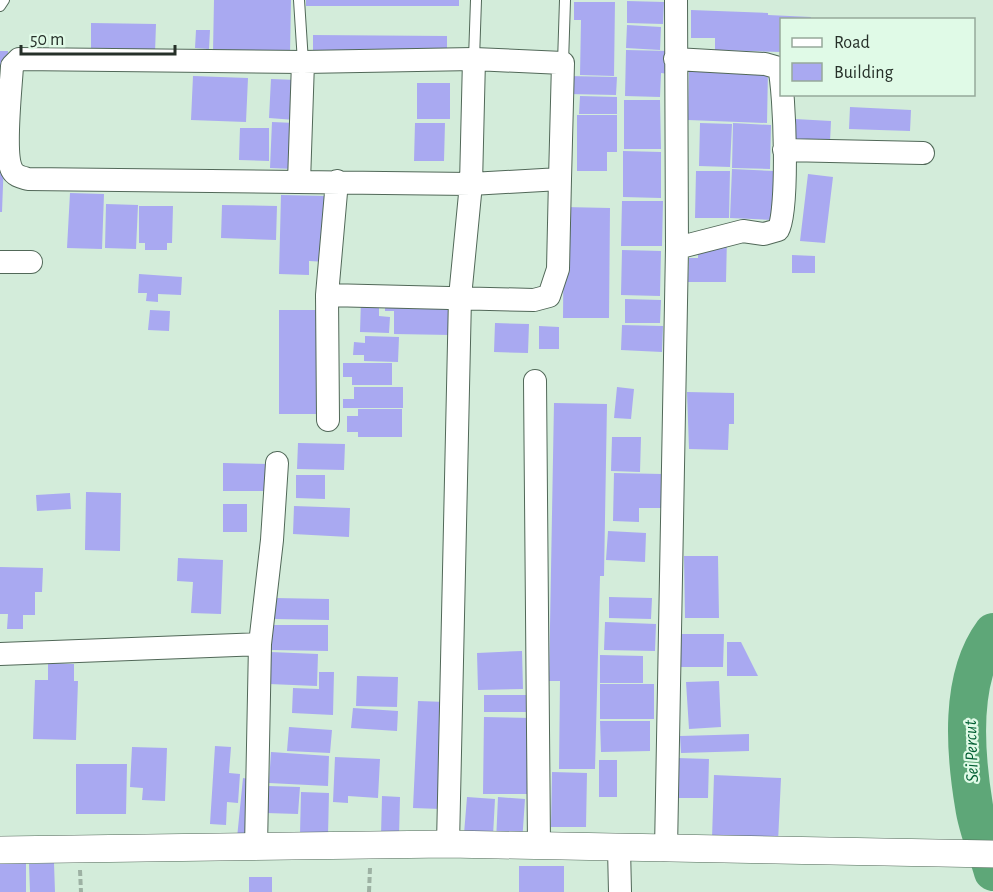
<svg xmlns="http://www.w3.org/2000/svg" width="993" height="892" font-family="'Alegreya Sans',sans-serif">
  <rect width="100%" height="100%" fill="#d3ecda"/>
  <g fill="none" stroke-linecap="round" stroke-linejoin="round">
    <path stroke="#5ea778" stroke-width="38" d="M993 632C959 678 965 752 974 806 977 828 987 851 993 872"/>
  </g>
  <path fill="#a9a9f1" d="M214 0H291L290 54 213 52Z
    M306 0H459V6H306Z
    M627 1 664 2 663 24 627 23Z
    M574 2H615L614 76 580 75 581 20H574Z
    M691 10 768 13V15L811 17V20H782V52L715 50V38H691Z
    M91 23 156 24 155 53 91 52Z
    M627 25 661 27 660 50 626 48Z
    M196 30H210L209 49 195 48Z
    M313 35 447 36V55L313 54Z
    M626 50 670 51 669 74 661 73 660 97 625 96Z
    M0 51H8L2 212H0Z
    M689 67 768 70 767 123 688 120Z
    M193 76 248 78 246 122 191 120Z
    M568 76 617 77 616 95 568 94Z
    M271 79 297 80 295 120 269 118Z
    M417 83H450V119H417Z
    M580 96 617 97V114H579Z
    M624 100H660L661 149H624Z
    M850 107 911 110 910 131 849 129Z
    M577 115H617V152H607V171H577Z
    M795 119 831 121 830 142 794 140Z
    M272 122 295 123 294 169 270 168Z
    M415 123H445L444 161H414Z
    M700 123 732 124 730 167 699 166Z
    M733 123 771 125 770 169 732 168Z
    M240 128H269V161L239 160Z
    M623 151 661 152V198L623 197Z
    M732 169 775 171 773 220 730 218Z
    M696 171H730L729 218H695Z
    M808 174 833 177 825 243 800 241Z
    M70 193 104 194 102 249 67 248Z
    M281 195 328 196 327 262 309 261V275L279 274Z
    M622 201H663L662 246H621Z
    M106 204 138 205 136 249 105 248Z
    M222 205 277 206 276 240 221 238Z
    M139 206H173L172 243H167V250H145V243H139Z
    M564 207 610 208 609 318H563Z
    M727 237 726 282H688L689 258H698V243Z
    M622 250 661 251 660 296 621 295Z
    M792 255 815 256V273H792Z
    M139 274 182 277 181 295 158 294V302L146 301 147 293H138Z
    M385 298 451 299V335L394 334V311H385Z
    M625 299 661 300 660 323H625Z
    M361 300 379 301V316L390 317 389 333 360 332Z
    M150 310 170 311 169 331 148 330Z
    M279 310H322L321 414H279Z
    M495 323 529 324 528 353 494 352Z
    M622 325 663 326 662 352 621 350Z
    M539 326 559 327V349H539Z
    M365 336 399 337 398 362 364 361V355H353L354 342 365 343Z
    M343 363H392V385H352V377H343Z
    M354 387H403V408H343V399H354Z
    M617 387 634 389 631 419 614 418Z
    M687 392 734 393V424H729L728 450 689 449Z
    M554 403 607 404 604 576H600L595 769H559L560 681H549Z
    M358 409H402V437H358V432H347V416H358Z
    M612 437H641L640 472 611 471Z
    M298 443 345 444 344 470 297 469Z
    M223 463 272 464 271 491H223Z
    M614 473 662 474 661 508H639V522L613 521Z
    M296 475H325V499L296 498Z
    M86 492 121 493 120 551 85 550Z
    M70 493 71 509 37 511 36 495Z
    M223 504H247V532H223Z
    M294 506 350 508 349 537 293 534Z
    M608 531 646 533 645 562 606 560Z
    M684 556H718L719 618H685Z
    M178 558 223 560 221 614 191 613 193 582 177 581Z
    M0 567 43 568 42 592H35V615H23V629H7L8 614H0Z
    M609 597 652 598 651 619 609 618Z
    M275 598 329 599V620L274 619Z
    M605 622 656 624 655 651 604 650Z
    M271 625H328V651L271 650Z
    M680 634H724L723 667H679Z
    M727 642H741L758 676H727Z
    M522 651 523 689 478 690 477 653Z
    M270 652 318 654 317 686 269 684Z
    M600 655 643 656V683H600Z
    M48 663 74 664V681H78L76 740 33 739 35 680H48Z
    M319 672H334L333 715 292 713 293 688 319 689Z
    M357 676 398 677 397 707 356 706Z
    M719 681 721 727 689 729 686 682Z
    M600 684H654V719H600Z
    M484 695H536V712H484Z
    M418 701 446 702 441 809 413 808Z
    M353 708 398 711 397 731 351 728Z
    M484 717 531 718 529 794H483Z
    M600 721H650V751L601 752Z
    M289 727 332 730 330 753 287 751Z
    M749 734V751L681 753 680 736Z
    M215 746 231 747 229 773 240 774 238 803 227 802 226 825 210 824Z
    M132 747 167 748 165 801 142 800 143 788 130 787Z
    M271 752 329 756 328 786 269 783Z
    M335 757 380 759 378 798 348 796V803L333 802Z
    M677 758 709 759 708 798H676Z
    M599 760H617V797H599Z
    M76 764H127L126 814H76Z
    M552 772 587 773 586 827H551Z
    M714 775 781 778 778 842 712 839Z
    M243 778 255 780 249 839 237 838Z
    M268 786 300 787 298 814 266 813Z
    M301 792 329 793 328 835 300 834Z
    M382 796 400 797 399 836 381 835Z
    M467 797 495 799 493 836 464 834Z
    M498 797 525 799 522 843 496 842Z
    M26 863V892H0V864Z
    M54 863 55 892H30L29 864Z
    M519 866H564V892H519Z
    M249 877H272V892H249Z"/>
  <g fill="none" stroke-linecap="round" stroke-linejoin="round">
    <defs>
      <path id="service" d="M299 0 303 62
        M0 6 4 0
        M474 59 476 0
        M563 63 565 0"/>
      <path id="minor" d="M19 59 303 62 474 59 563 63 560 179 471 184 28 179C21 177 15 176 12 170 3 154 11 87 12 66Z
        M675 59 765 64 779 68C785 91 789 212 778 230L764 234 743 231 677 248
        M784 150 923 153
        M299 182 303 62
        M0 262H31
        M327 295 534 300 549 296 558 269 560 179
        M535 381 539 846
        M328 420 327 295 337 181
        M0 654 260 644
        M448 844 460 297 471 184 474 59
        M256 847 260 644 272 540 277 463
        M619 848 620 892
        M666 850 677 248 676 0"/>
      <path id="tertiary" d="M0 850 448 844 993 854"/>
    </defs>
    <use href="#service" stroke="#516858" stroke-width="12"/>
    <use href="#minor" stroke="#516858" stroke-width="24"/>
    <use href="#tertiary" stroke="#516858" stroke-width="28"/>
    <path stroke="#9db1a3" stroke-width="4" stroke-dasharray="6 3" stroke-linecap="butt" d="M80 870 81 892
      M369 892 370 868"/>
    <use href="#service" stroke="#fff" stroke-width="10"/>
    <use href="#minor" stroke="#fff" stroke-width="22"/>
    <use href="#tertiary" stroke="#fff" stroke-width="27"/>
  </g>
  <g text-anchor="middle" stroke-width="4.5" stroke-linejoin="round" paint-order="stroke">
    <g font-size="18" font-style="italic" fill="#005e32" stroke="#e0fae7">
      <text transform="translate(971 751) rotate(-92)" y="6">Sei Percut</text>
    </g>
  </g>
  <rect x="780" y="18" width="195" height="78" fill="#e0fae7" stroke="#96a99b" stroke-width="1.5"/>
  <rect x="792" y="38" width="30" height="9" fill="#ffffff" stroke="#96a99b" stroke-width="1.5"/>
  <text x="834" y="48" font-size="18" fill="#263029">Road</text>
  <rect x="792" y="63" width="30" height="18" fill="#a9a9f1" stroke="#96a99b" stroke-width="1.5"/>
  <text x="834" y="78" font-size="18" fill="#263029">Building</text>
  <path d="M21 45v9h154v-9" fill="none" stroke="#263029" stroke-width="3"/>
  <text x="30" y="45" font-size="18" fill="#263029" stroke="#e0fae7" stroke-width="4.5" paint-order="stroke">50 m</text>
</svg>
